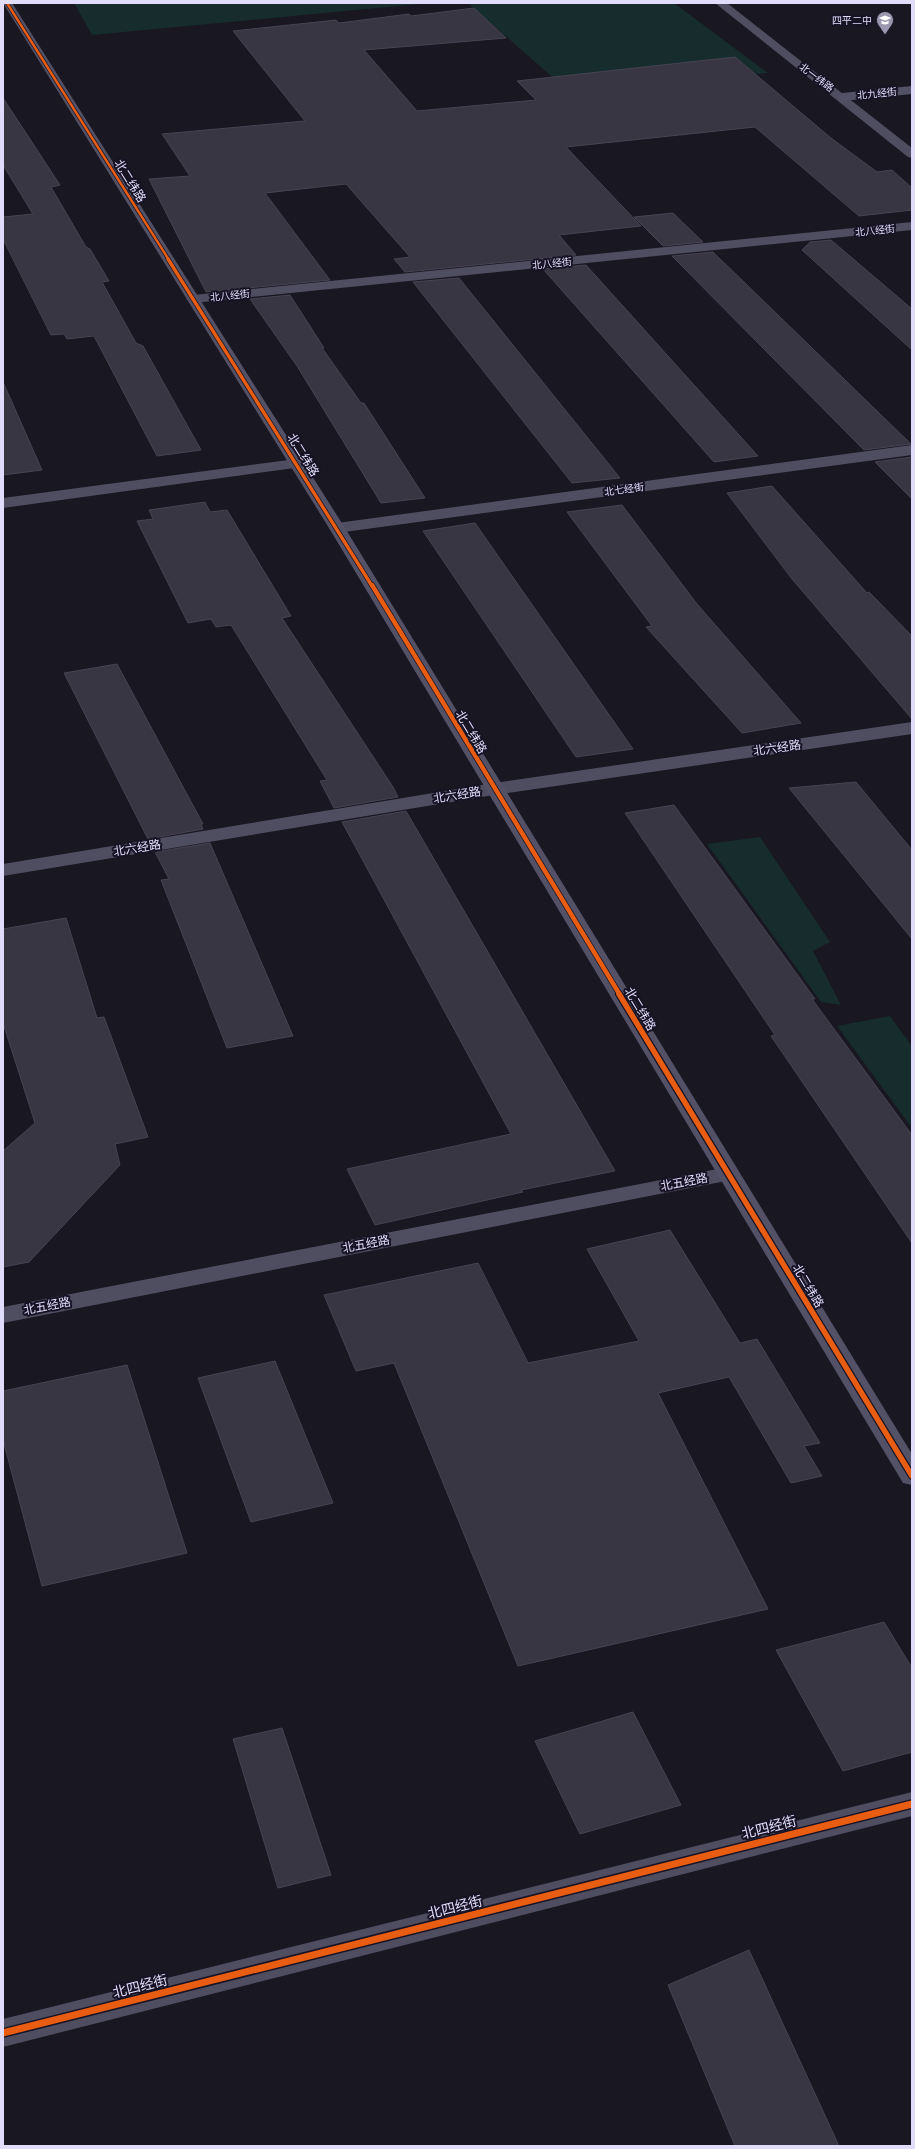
<svg xmlns="http://www.w3.org/2000/svg" width="915" height="2149" font-family="Manrope,'Noto Sans SC',sans-serif">
  <rect width="100%" height="100%" fill="#191721"/>
  <path fill="#172c2c" d="M74 3H430L92 35Z
    M468 3H674L768 73 567 90Z
    M760 837 830 942 813 951 841 1005 821 1002 707 844Z
    M890 1016 912 1046V1128L837 1026Z"/>
  <path fill="#383642" stroke="#474354" d="M474 8 506 38 364 50 417 111 536 100 517 81 735 57 831 138 877 172 892 170 912 188V210L859 216 755 127 566 147 641 226 559 235 576 255 405 272 394 259 410 257 346 184 265 193 330 280 206 292 149 179 190 176 162 134 305 121 233 31 336 20 339 23 409 14 411 16Z
    M3 98 60 185 51 187 86 247 90 249 109 281 102 282 136 343 143 346 201 450 157 456 94 336 67 339 64 334 51 335 3 239V217L33 214 3 165Z
    M673 213 703 242 663 246 634 217Z
    M831 240 912 309V350L802 250 810 242Z
    M713 252 911 444 864 450 672 256Z
    M586 265 758 456 714 462 543 269Z
    M459 278 620 478 572 483 413 282Z
    M290 295 324 348H322L361 403H364L425 498 381 503 297 366 250 299Z
    M3 382 42 470 3 475Z
    M912 457V499L875 462Z
    M772 486 867 593 869 592 912 636V719L792 579 727 493Z
    M205 502 210 512 227 510 291 616 282 618 393 787 398 797 334 808 320 781 327 780 231 625 216 627 211 619 188 623 137 521 153 519 149 510Z
    M622 505 697 604 801 723 742 733 646 627 652 626 567 512Z
    M475 523 633 749 576 757 423 531Z
    M117 664 203 824H201L203 829 148 839 64 673Z
    M856 782 912 850V939L789 788Z
    M674 805 815 999H812L912 1135V1243L771 1036 775 1035 625 813Z
    M406 811 615 1171 521 1190 523 1192 375 1225 347 1169 511 1134 342 822Z
    M210 843 293 1036 227 1048 161 880 169 879 155 852Z
    M66 918 97 1018 104 1017 148 1137 115 1144 120 1165 29 1262 3 1267V1151L35 1123 3 1023V929Z
    M670 1230 740 1343 757 1339 820 1443 804 1446 822 1476 791 1483 729 1377 658 1393 768 1609 518 1666 394 1363 356 1371 324 1295 478 1263 528 1363 639 1341 587 1249Z
    M275 1361 333 1503 251 1522 198 1378Z
    M127 1365 187 1553 42 1586 3 1440V1391Z
    M884 1622 912 1668V1752L843 1771 776 1650Z
    M633 1712 681 1805 580 1834 535 1741Z
    M282 1728 331 1875 278 1888 233 1739Z
    M749 1950 839 2146H735L668 1985Z"/>
  <g fill="none" stroke-linecap="round" stroke-linejoin="round">
    <path fill="#4f4d60" fill-rule="evenodd" d="M715 3H727L912 148V158L908 157Z
      M912 222V230L193 303 186 299 193 295Z
      M912 445V455L337 533 331 531 329 528 331 525 337 523Z
      M296 459 302 461 304 464 302 467 3 508V498Z
      M912 722V734L494 795 3 876V864L494 783Z
      M728 1167 736 1169 740 1174 736 1179 3 1323V1307Z
      M912 1792V1816L3 2047V2019Z"/>
    <path fill="#535166" fill-rule="evenodd" d="M3 3H12L345 528 912 1454V1485L903 1483 329 528Z
      M912 86V94L842 101 836 97 842 93Z"/>
    <defs>
      <path id="cycleway-far4" d="M7 3 169 260"/>
      <path id="cycleway-far3" d="M168 259 372 586"/>
      <path id="cycleway-far2" d="M372 585 620 995"/>
      <path id="cycleway-far1" d="M619 994 912 1476"/>
      <path id="cycleway" d="M3 2033 912 1804"/>
    </defs>
    <use href="#cycleway-far4" stroke="#171325" stroke-width="4"/>
    <use href="#cycleway-far3" stroke="#171325" stroke-width="5"/>
    <use href="#cycleway-far2" stroke="#171325" stroke-width="6"/>
    <use href="#cycleway-far1" stroke="#171325" stroke-width="8"/>
    <use href="#cycleway" stroke="#171325" stroke-width="10"/>
    <use href="#cycleway-far4" stroke="#e95d12" stroke-width="2.5"/>
    <use href="#cycleway-far3" stroke="#e95d12" stroke-width="3.5"/>
    <use href="#cycleway-far2" stroke="#e95d12" stroke-width="4.5"/>
    <use href="#cycleway-far1" stroke="#e95d12" stroke-width="5.5"/>
    <use href="#cycleway" stroke="#e95d12" stroke-width="7"/>
  </g>
  <defs>
    <symbol id="school-pin" viewBox="-11 -11 22 30"><path d="M0 17L-7.5 6A9.5 9.5 0 1 1 7.5 6Z" fill="#9a97ae" stroke="#171325"/><path d="M0-5L7-2L0 1L-7-2ZM-4 1L0 2.5L4 1V4Q0 6-4 4Z" fill="#fff"/></symbol>
  </defs>
  <g fill-rule="evenodd">
    <use href="#school-pin" x="875" y="10" width="20" height="27"/>
  </g>
  <g text-anchor="middle" stroke-width="4" stroke-linejoin="round" paint-order="stroke">
    <g font-size="10" fill="#e0dcfa" stroke="#171325" text-anchor="end">
      <text x="872" y="24">四平二中</text>
    </g>
    <g font-size="10" fill="#e0dcfa" stroke="#171325">
      <text transform="translate(817 77) rotate(37)" y="4">北一纬路</text>
      <text transform="translate(877 93) rotate(-6)" y="4">北九经街</text>
      <text transform="translate(875 230) rotate(-6)" y="4">北八经街</text>
      <text transform="translate(552 263) rotate(-6)" y="4">北八经街</text>
      <text transform="translate(230 295) rotate(-6)" y="4">北八经街</text>
      <text transform="translate(624 489) rotate(-8)" y="4">北七经街</text>
    </g>
    <g font-size="12" fill="#e0dcfa" stroke="#171325">
      <text transform="translate(130 181) rotate(58)" y="4">北二纬路</text>
      <text transform="translate(303 455) rotate(58)" y="4">北二纬路</text>
      <text transform="translate(471 732) rotate(59)" y="4">北二纬路</text>
      <text transform="translate(777 748) rotate(-8)" y="4">北六经路</text>
      <text transform="translate(457 795) rotate(-9)" y="4">北六经路</text>
      <text transform="translate(137 848) rotate(-9)" y="4">北六经路</text>
      <text transform="translate(640 1009) rotate(59)" y="4">北二纬路</text>
      <text transform="translate(684 1182) rotate(-11)" y="4">北五经路</text>
      <text transform="translate(366 1244) rotate(-11)" y="4">北五经路</text>
      <text transform="translate(808 1286) rotate(59)" y="4">北二纬路</text>
      <text transform="translate(47 1306) rotate(-11)" y="4">北五经路</text>
    </g>
    <g font-size="14" fill="#e0dcfa" stroke="#171325">
      <text transform="translate(769 1827) rotate(-14)" y="5">北四经街</text>
      <text transform="translate(455 1907) rotate(-14)" y="5">北四经街</text>
      <text transform="translate(140 1986) rotate(-14)" y="5">北四经街</text>
    </g>
  </g>
  <rect width="915" height="2149" fill="none" stroke="#e0dcfa" stroke-width="8"/>
</svg>
